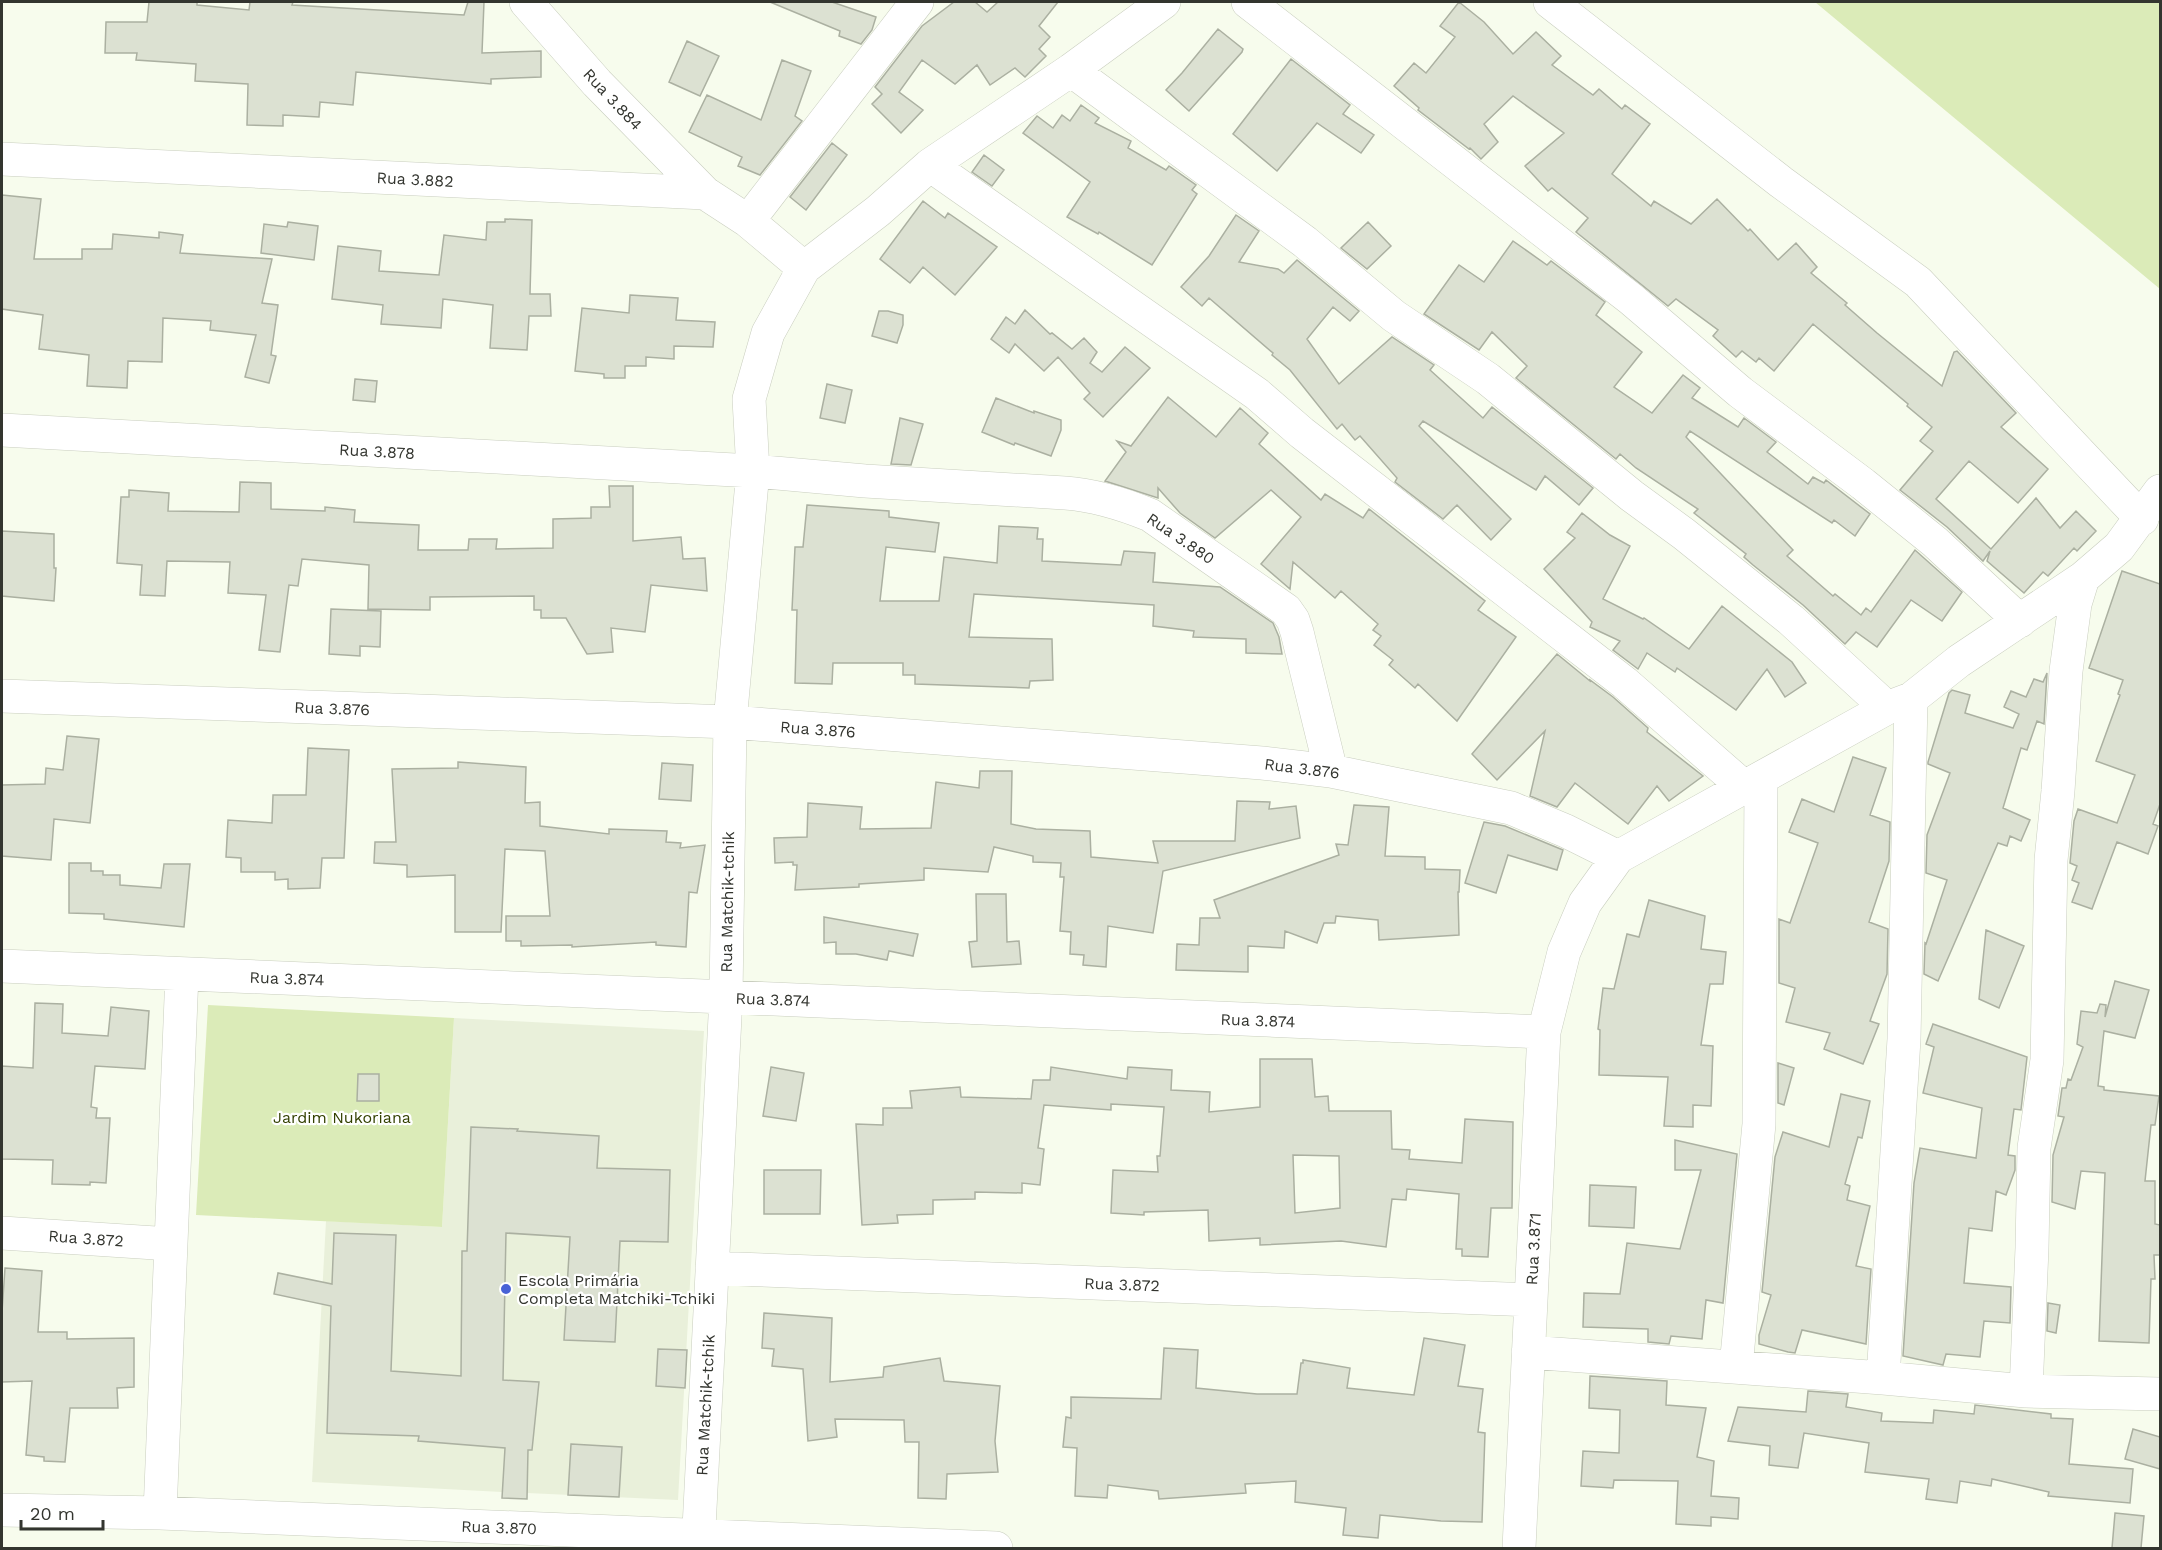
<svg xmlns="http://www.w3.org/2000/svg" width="2162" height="1550" font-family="'Work Sans',sans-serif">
  <rect width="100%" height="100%" fill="#f7fced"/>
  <path fill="#e9f0da" d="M454 1018 704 1031 678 1500 527 1493 526 1499 502 1498V1492L312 1482 326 1221 442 1227Z"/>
  <path fill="#dbebb8" d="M1815 2H2160V289Z
    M208 1005 454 1018 442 1227 196 1215Z"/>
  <path fill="#dce1d2" stroke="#abb0a1" stroke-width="1.5" fill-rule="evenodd" d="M149 2H197V5L249 10 250 2H293L292 5 464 15 468 2H484L482 53 541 51V77L491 79V84L356 72 353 105 320 102 319 117 283 115V126L247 125 248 84 195 81 196 64 136 60 137 53H105L106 22H147Z
    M770 2H832L876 17 872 30 861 44 839 36 840 31Z
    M954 2H975L987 12 998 2H1058L1039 26 1050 37 1039 49 1046 56 1025 77 1015 68 990 85 977 65 955 84 922 60 899 92 923 110 901 133 872 104 882 94 875 87 922 26Z
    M1459 2 1484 22 1513 54 1536 32 1561 56 1552 65 1593 95 1599 89 1622 109 1625 105 1650 124 1612 174 1651 206 1654 201 1691 224 1717 199 1748 231 1750 229 1778 260 1796 243 1817 267 1811 273 1847 303 1845 305 1877 333 1942 386 1954 352 1957 351 2016 413 2001 427 2048 469 2018 503 1969 461 1936 499 1991 549 2036 498 2060 528 2076 511 2096 531 2077 551 2074 548 2048 576 2043 572 2024 593 1987 561 1990 551 1983 561 1947 527 1900 490 1933 451 1920 441 1932 427 1907 406 1908 404 1813 324 1774 371 1759 358 1756 362 1742 351 1736 357 1713 336 1718 330 1676 299 1668 306 1576 232 1588 218 1552 188 1548 191 1525 166 1564 133 1513 96 1484 124 1498 142 1481 159 1470 148 1469 149 1418 110 1419 108 1394 86 1414 63 1426 73 1455 37 1440 26Z
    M1218 29 1243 49 1242 52 1189 111 1166 90 1182 73Z
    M687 41 719 56 700 96 669 82Z
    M1291 59 1350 105 1343 114 1374 135 1361 153 1317 123 1277 171 1233 134Z
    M782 60 811 71 795 116 802 121 760 175 738 166 742 157 689 132 707 95 761 120Z
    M1081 105 1099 118 1095 123 1131 141 1128 148 1166 170 1169 166 1196 185 1192 190 1197 194 1152 265 1099 232 1098 234 1067 217 1090 182 1023 133 1037 116 1053 128 1062 115 1070 121Z
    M832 143 847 155 806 210 790 197Z
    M984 155 1004 170 992 186 972 172Z
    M2 195 41 199 34 259H82V249H112L113 234 159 238V232L183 235 180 253 272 259 262 303 278 305 271 355 276 356 269 383 245 377 256 335 210 330 211 321 163 318 162 362 128 361 127 388 87 386 89 355 39 349 43 315 2 309Z
    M923 201 945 218 948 213 997 247 955 295 923 267 910 283 880 259Z
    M1236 215 1259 231 1239 262 1278 269 1284 273 1297 260 1359 311 1350 321 1333 307 1307 339 1339 384 1392 337 1434 365 1430 370 1483 418 1492 407 1593 488 1579 505 1545 476 1536 490 1423 421 1419 426 1511 519 1491 540 1457 505 1443 519 1395 482 1397 478 1360 436 1355 440 1342 424 1337 429 1290 370 1272 355 1273 353 1209 298 1202 306 1181 287 1209 256Z
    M505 219 532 220 530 294H550L551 316H529L527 350 490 348 493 305 443 299 441 328 381 324 383 305 332 299 338 246 381 251 379 271 439 275 444 235 486 240 487 222H505Z
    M288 222 318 226 314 260 261 253 264 224 287 227Z
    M1368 222 1391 246 1367 269 1341 248Z
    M1513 241 1547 265 1551 261 1605 302 1596 315 1642 352 1614 387 1652 413 1683 375 1700 388 1692 398 1738 427 1744 418 1776 442 1767 452 1808 484 1813 477 1824 483 1826 480 1870 514 1855 536 1834 520 1832 523 1690 431 1686 437 1793 550 1787 556 1833 596 1835 594 1861 615 1866 608 1871 612 1915 550 1962 592 1942 621 1911 600 1877 647 1856 632 1845 644 1803 605 1753 565 1744 557 1746 554 1694 513 1698 509 1636 468 1620 454 1616 459 1516 378 1527 366 1492 332 1479 350 1424 314 1459 265 1484 282Z
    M630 295 678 298 676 320 715 322 713 347 674 346V359L646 357V366H625V378H604V374L575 371 582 308 629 313Z
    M1025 310 1050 334 1052 333 1072 349 1084 338 1097 352 1090 363 1102 372 1125 347 1150 368 1103 417 1084 399 1090 393 1058 357 1044 371 1015 344 1009 353 991 339 1006 317 1015 324Z
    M879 311H888L903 315V325L897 343 872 336Z
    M355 379 377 381 375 402 353 400Z
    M827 384 852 390 845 423 820 418Z
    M1168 397 1216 437 1240 408 1268 433 1259 444 1321 500 1325 494 1363 518 1369 509 1485 601 1478 610 1516 637 1457 721 1418 684 1415 688 1389 665 1393 660 1374 645 1381 636 1373 630 1378 624 1341 591 1335 598 1293 562 1290 589 1261 564 1301 517 1271 490 1215 538 1180 513 1158 488V498L1105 481 1126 452 1117 441 1131 446Z
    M996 398 1034 413V411L1061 420V430L1051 456 1015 443 1014 445 982 432Z
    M900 418 923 424 911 465 891 464Z
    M240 482 271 483V509L325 511V507L355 510 354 522 419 525 418 550H468L469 539H497L496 549 553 548V519L591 518V507H610L609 486H633V541L681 537 683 559 705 558 707 591 651 585 645 632 611 628 613 652 587 654 566 618H541V610H534V596L430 597V610L368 609 369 565 302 559 298 586 289 585 280 652 259 650 266 595 228 593 230 562 167 561 165 596 140 595 142 565 117 563 121 497H129V490L169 493 168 511 239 512Z
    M807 505 889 511V517L939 523 935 552 886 547 880 601H939L944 557 997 563 999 526 1038 528 1037 539H1043L1042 561 1121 565 1124 551 1155 553 1153 582 1220 587 1273 623 1279 637 1282 654 1246 653V639L1193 637 1194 631 1153 626 1154 605 974 594 969 637 1052 639 1053 680 1030 681 1029 688 915 684V675H903V663H833L832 684 795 683 797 610H792L795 547H803Z
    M1582 513 1610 535 1630 546 1603 599 1643 619 1644 618 1689 649 1722 606 1792 662 1806 683 1785 697 1767 669 1736 710 1677 668 1675 672 1647 653 1638 669 1613 650 1620 641 1590 627 1592 622 1544 569 1575 538 1567 532Z
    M2 531 54 534V568H56L54 601 2 596Z
    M2122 571 2160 584V804L2153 824 2158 826 2148 854 2117 842 2092 909 2072 902 2079 883 2072 880 2077 866 2070 863 2074 821 2078 809 2117 823 2135 775 2096 761 2120 695 2118 694 2123 680 2089 668Z
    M331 609 381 611 380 647 360 646V656L329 654Z
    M1557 654 1590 681V680L1613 697 1648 728 1647 732 1703 776 1669 801 1657 786 1628 824 1575 783 1557 807 1530 796 1545 731 1497 780 1472 754Z
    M2047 673 2044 724 2037 721 2027 750 2021 748 2003 808 2030 820 2021 841 2010 836 2007 846 1998 843 1938 981 1924 974 1925 943 1926 944 1947 880 1926 873 1927 835 1950 773 1928 764V762L1949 693 1952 690 1970 695 1965 713 2013 728 2019 714 2004 707 2011 691 2026 697 2034 679 2043 682Z
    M67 736 99 739 90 823 54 819 51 860 2 856V785L45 784 46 768 63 770Z
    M308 748 349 750 344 858H322L320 888 288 889V879L275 880V872H241V858L226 857 228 820 272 823 273 795H306Z
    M1853 757 1886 768 1870 815 1890 822 1889 861 1869 922 1888 929 1887 974 1870 1021 1879 1024 1863 1064 1824 1049 1830 1033 1786 1022 1795 988 1779 983V919L1790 923 1818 843 1789 832 1802 799 1834 812Z
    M458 762 526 767 525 803 540 802V826L609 834V829L667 831 666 842 681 843 680 848 705 845 697 893 689 892 686 947 656 945V942L572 947V945L521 946V941H506V916H550L545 851 505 849 501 932H455V875L407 877V865L374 863 375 842H396L392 769 458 768Z
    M662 763 693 765 691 801 659 799Z
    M980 771H1012L1011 824 1036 829 1090 831 1091 857 1158 863 1153 841H1235L1237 801 1270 802 1269 809 1296 806 1300 838 1163 871 1153 933 1108 926 1106 967 1083 965 1084 955 1070 954 1071 932 1060 931 1064 877H1060L1061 863 1033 862V856L994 847 988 872 924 868V880L859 884V887L795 890 797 865H793V862L775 863 774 838 807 837 808 803 862 807 860 829 931 828 936 782 979 788Z
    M1354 805 1389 807 1385 856 1425 857V869L1460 870 1459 892H1458L1459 935 1379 940 1378 920 1336 916 1335 923H1324L1317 943 1285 931 1284 948 1248 946V972L1176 970 1177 944 1199 945 1200 918H1220L1214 900 1339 855 1336 844 1348 845Z
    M1484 822 1505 826 1563 850 1557 870 1508 855 1496 893 1465 883Z
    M69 863H91V871H103V875H120V885L161 888 164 864H190L184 927 104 919V914L69 913Z
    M976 894H1006L1007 942 1019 941 1021 964 972 967 969 942 977 941Z
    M1649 900 1705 916 1701 949 1726 952 1723 984H1710L1701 1045 1713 1046 1711 1106 1693 1105V1127L1664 1126 1668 1077 1599 1075 1600 1030 1598 1029 1603 988 1614 989 1627 934 1639 937Z
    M824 917 918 934 913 956 889 951 887 960 856 954H836V942L824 943Z
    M1986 930 2024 946 1999 1008 1979 999Z
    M2115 981 2149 990 2135 1038 2104 1031 2098 1086 2104 1087V1090L2159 1096 2155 1125H2151L2145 1181H2155V1224L2160 1225V1255H2154L2155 1279H2151L2149 1343 2099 1341 2105 1173 2081 1171 2075 1209 2052 1202 2053 1155 2064 1117 2058 1116 2062 1088H2066L2068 1079 2071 1080 2083 1047 2077 1044 2081 1011 2097 1013 2100 1004 2106 1005 2105 1017Z
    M35 1003 63 1004 62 1033 108 1036 111 1007 149 1011 145 1069 95 1066 91 1107 97 1108 96 1118H110L106 1183 90 1182V1185L52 1184 53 1160 2 1159V1066L33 1068Z
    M1933 1024 2027 1057 2021 1110 2014 1109 2008 1155 2015 1156V1170L2006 1195 1996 1191 1992 1231 1969 1228 1964 1283 2011 1287 2010 1323 1984 1321 1980 1357 1946 1354 1943 1365 1903 1356 1914 1183 1920 1148 1976 1158 1982 1108 1923 1093 1934 1047 1926 1044Z
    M1260 1059H1312L1315 1097 1328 1096 1329 1111H1391L1392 1149 1410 1150 1409 1159 1462 1163 1465 1119 1513 1122 1512 1208H1491L1488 1257 1462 1256V1249H1456L1459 1194 1407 1189 1406 1200 1392 1199 1386 1247 1341 1241 1260 1245V1238L1209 1241 1208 1210 1144 1212V1215L1111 1213 1113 1170 1158 1172 1157 1156H1160L1164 1107 1111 1104V1110L1044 1105 1038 1148 1044 1149 1040 1185 1022 1183V1193L975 1192V1199L933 1200V1214L897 1215 898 1223 862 1225 856 1124 883 1125V1108H912L910 1091 960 1087 961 1097 1031 1099 1033 1080H1050L1051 1067 1127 1079 1128 1067 1172 1070 1171 1090 1210 1092 1209 1112 1260 1107ZM1293 1155 1339 1156 1340 1208 1295 1213Z
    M1778 1063 1794 1068 1784 1105 1778 1103Z
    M771 1067 804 1073 796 1121 763 1116Z
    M358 1074H379V1101H357Z
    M1841 1094 1870 1101 1862 1138 1858 1137 1845 1184 1850 1186 1847 1200 1870 1206 1856 1266 1871 1269 1866 1344 1802 1330 1795 1353 1788 1352 1759 1344V1335L1771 1295 1762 1292 1775 1157 1783 1132 1829 1147Z
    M471 1127 518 1129 517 1131 599 1136 597 1168 670 1170 668 1242 620 1241 615 1342 564 1340 570 1237 506 1233 503 1380 539 1382 532 1450H528L527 1499 502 1498 505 1448 418 1441 419 1436 327 1433 331 1306 274 1294 278 1273 332 1284 334 1233 396 1235 391 1371 461 1376 462 1251H467Z
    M1675 1140 1737 1154 1723 1303 1706 1300 1702 1339 1671 1336 1669 1344 1648 1342V1329L1583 1327 1584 1293 1620 1294 1627 1243 1680 1249 1701 1170H1675Z
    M764 1170H821L820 1214H764Z
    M1590 1185 1636 1187 1634 1228 1589 1226Z
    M5 1268 42 1271 38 1332H67V1339L134 1338V1387L117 1388 118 1408H70L65 1462 44 1461V1457L26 1455 32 1381 2 1382V1312Z
    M2048 1303 2060 1305 2056 1333 2047 1331Z
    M764 1313 832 1318 830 1382 883 1377 884 1367 940 1358 944 1381 1000 1386 995 1441 998 1472 947 1474 946 1499 918 1498 919 1442H905L904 1420 835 1419 837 1437 808 1441 803 1369 772 1366 774 1349 762 1348Z
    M1424 1338 1465 1345 1458 1386 1483 1389 1478 1432 1485 1433 1482 1522 1441 1521 1380 1515 1378 1538 1343 1535 1346 1508 1295 1502 1296 1481 1245 1484 1246 1493 1159 1499 1158 1491 1108 1485 1107 1498 1075 1496 1077 1448 1063 1447 1066 1417 1071 1418V1397L1161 1399 1164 1348 1198 1350 1196 1388 1257 1394H1297L1301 1363H1303V1360L1350 1368 1347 1388 1414 1395Z
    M658 1349 687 1350 685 1388 656 1386Z
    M1590 1376 1667 1381 1666 1405 1706 1408 1697 1457 1714 1461 1711 1496 1739 1498 1738 1519 1711 1517V1526L1676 1524 1678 1481 1614 1480 1613 1488 1581 1486 1583 1451 1619 1453 1620 1410 1589 1408Z
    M1808 1391 1848 1394 1846 1407 1882 1413 1881 1421 1933 1423 1934 1410 1974 1414 1975 1405 2051 1414V1418L2073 1419 2069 1464 2133 1469 2130 1503 2048 1496 2049 1492 1992 1479 1991 1486 1960 1481 1957 1503 1926 1499 1929 1479 1865 1472 1869 1443 1804 1433 1798 1468 1769 1465 1770 1446 1728 1441 1738 1407 1806 1412Z
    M2133 1429 2160 1437V1469L2125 1459Z
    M571 1444 622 1447 619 1497 568 1495Z
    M2115 1513 2144 1516 2141 1548H2112Z"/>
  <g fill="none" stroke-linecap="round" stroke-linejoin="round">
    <defs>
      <path id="minor" d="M526 2 597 83 705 193
        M1248 2 1631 299 1740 392 1863 484 1935 542 2020 621
        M1550 2 1781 182 1918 282 2142 519
        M1071 70 1305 242 1394 316 1488 379 1632 496 1684 534 1791 620 1887 708
        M2 159 705 193 748 221 804 268
        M930 165 1257 394 1302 433 1625 683 1744 787
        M748 221 917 2
        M2 430 753 471 865 481 1065 493C1094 495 1123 504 1150 515L1286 610 1293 620 1297 632 1331 771
        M2 696 730 722 1262 763 1331 771 1511 808 1566 831 1618 857
        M2 966 1544 1032
        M2 1233 171 1244
        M712 1268 1531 1300
        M1528 1352 1883 1378 2026 1391 2160 1394
        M1736 1367 1759 1124 1761 779
        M1883 1378 1904 1039 1911 699
        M2026 1391 2032 1248 2034 1148 2047 1060 2051 860 2058 791 2066 671 2075 604 2083 578
        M2 1510 160 1513 996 1548
        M160 1513 182 974
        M698 1548 726 997 730 722 753 471 749 399 768 333 804 268 878 211 930 165 1071 70 1164 2
        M1519 1548 1544 1032 1564 952 1585 903 1618 857 1887 708 1911 699 1959 661 2083 578 2119 547 2160 491"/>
    </defs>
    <use href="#minor" stroke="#c9cebf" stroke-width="34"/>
    <use href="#minor" stroke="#fff" stroke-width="33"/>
  </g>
  <circle fill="#4862d6" stroke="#fff" stroke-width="2" cx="506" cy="1289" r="6"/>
  <g text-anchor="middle" stroke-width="4.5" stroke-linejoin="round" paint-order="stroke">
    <g font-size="16" fill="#33352f" stroke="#fff">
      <text transform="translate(613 99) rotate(47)" y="6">Rua 3.884</text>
      <text transform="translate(415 179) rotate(3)" y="6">Rua 3.882</text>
      <text transform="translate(377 451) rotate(3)" y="6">Rua 3.878</text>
      <text transform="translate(1181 538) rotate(34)" y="6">Rua 3.880</text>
      <text transform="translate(332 708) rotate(2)" y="6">Rua 3.876</text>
      <text transform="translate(818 729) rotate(4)" y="6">Rua 3.876</text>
      <text transform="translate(1302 768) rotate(7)" y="6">Rua 3.876</text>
      <text transform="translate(727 902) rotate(-89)" y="6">Rua Matchik-tchik</text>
      <text transform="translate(287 978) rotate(2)" y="6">Rua 3.874</text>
      <text transform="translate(773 999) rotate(2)" y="6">Rua 3.874</text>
      <text transform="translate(1258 1020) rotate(2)" y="6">Rua 3.874</text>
      <text transform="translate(86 1238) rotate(4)" y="6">Rua 3.872</text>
      <text transform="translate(1533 1249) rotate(-87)" y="6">Rua 3.871</text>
      <text transform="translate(1122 1284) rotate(2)" y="6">Rua 3.872</text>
      <text transform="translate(705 1405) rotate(-87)" y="6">Rua Matchik-tchik</text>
      <text transform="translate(499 1527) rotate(2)" y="6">Rua 3.870</text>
    </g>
    <g font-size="16" fill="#334000" stroke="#fff">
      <text x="342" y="1123">Jardim Nukoriana</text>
    </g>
    <g font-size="16" fill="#33352f" stroke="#fff" text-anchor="start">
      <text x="518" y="1286">Escola Primária<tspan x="518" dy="18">Completa Matchiki-Tchiki</tspan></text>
    </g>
  </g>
  <rect width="2162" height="1550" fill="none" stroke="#33352f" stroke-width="6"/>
  <path d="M21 1520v9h82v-9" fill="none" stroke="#33352f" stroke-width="3"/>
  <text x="30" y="1520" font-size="18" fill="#33352f" stroke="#ffffff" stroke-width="4.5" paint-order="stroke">20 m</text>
</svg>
